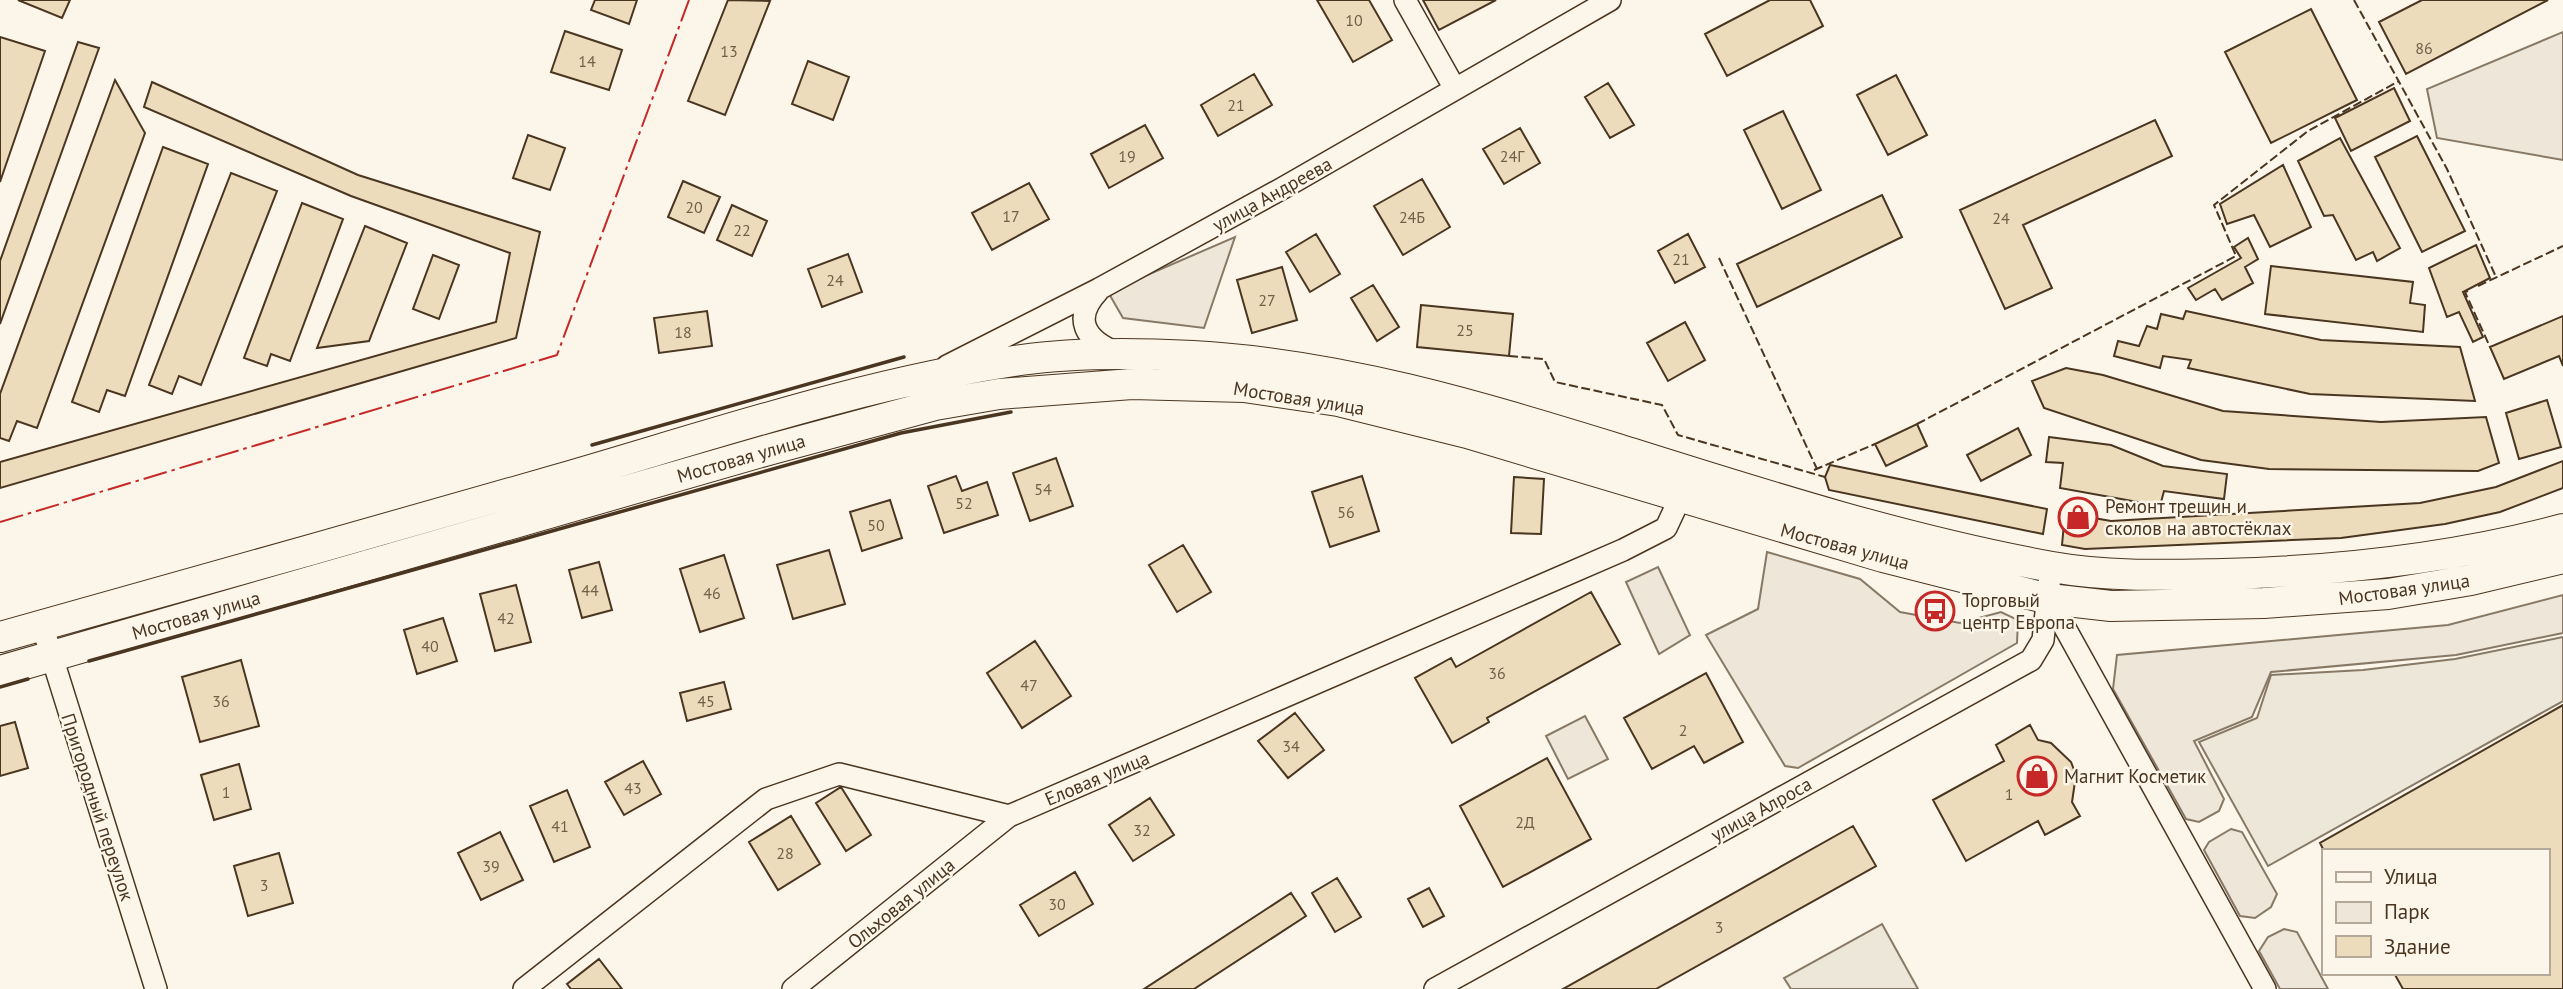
<svg xmlns="http://www.w3.org/2000/svg" width="2563" height="989" font-family="'PT Sans',sans-serif">
  <rect width="100%" height="100%" fill="#fbf6e9"/>
  <path fill="#ede6d9" stroke="#887966" stroke-width="2" d="M2563 32V160L2437 138 2427 89Z
    M1235 237 1204 328 1123 318 1108 292Z
    M1767 552 1860 579 1900 612 1960 623 2001 612 2018 620 2017 643 1798 768 1785 766 1706 635 1758 609Z
    M1658 567 1690 635 1659 654 1626 582Z
    M2563 595V633L2456 655 2271 672 2252 717 2194 741 2224 799 2219 811 2199 822 2186 819 2113 689 2117 655 2448 625Z
    M1585 716 1608 759 1568 779 1546 736Z
    M2231 829 2242 832 2277 894 2271 907 2255 918 2240 916 2204 850 2209 842Z
    M2284 929 2297 932 2328 989H2280L2259 951 2268 937Z"/>
  <path fill="#ede7d9" stroke="#887966" stroke-width="2" d="M2563 637V701L2268 866 2199 742 2257 718 2271 675 2363 670 2455 659Z
    M1882 924 1918 989H1791L1784 978Z"/>
  <path fill="#ecdcbc" stroke="#4a3520" stroke-width="2" d="M18 0H70L62 18Z
    M595 0H637L629 24 591 10Z
    M728 0 770 1 725 115 688 101Z
    M1317 0H1369L1392 40 1353 62Z
    M1423 0H1496L1439 30Z
    M1770 0H1810L1823 26 1727 76 1705 34Z
    M2422 0H2548L2406 74 2379 22Z
    M2311 9 2357 100 2271 143 2225 52Z
    M565 31 622 50 609 90 551 72Z
    M0 37 45 51 0 182Z
    M78 42 99 48 0 324V261Z
    M808 61 849 77 833 120 792 104Z
    M1254 74 1272 105 1218 136 1201 105Z
    M1896 75 1927 135 1888 155 1857 95Z
    M115 80 145 133 37 428 17 421 9 441 0 438V394Z
    M152 82 358 175 540 232 516 338 0 488V462L496 322 510 253 351 196 144 107Z
    M1608 83 1634 125 1610 138 1585 97Z
    M2394 88 2410 121 2351 151 2335 118Z
    M1783 111 1821 190 1782 209 1744 130Z
    M2155 120 2172 156 2023 225 2052 288 2005 309 1960 210Z
    M1145 125 1163 158 1109 188 1091 154Z
    M1520 128 1540 163 1504 184 1483 149Z
    M528 135 565 148 550 190 513 178Z
    M2417 136 2465 231 2422 252 2375 157Z
    M2340 138 2400 248 2377 261 2373 252 2356 260 2333 215 2324 216 2298 161Z
    M163 147 208 164 125 396 107 390 99 412 72 402Z
    M2283 165 2311 227 2270 247 2254 215 2227 224 2220 204Z
    M231 173 277 191 201 385 179 376 172 394 149 385Z
    M1422 179 1450 227 1403 255 1374 206Z
    M683 181 720 197 704 233 668 217Z
    M1029 183 1049 219 992 250 972 213Z
    M1882 195 1902 237 1757 307 1737 264Z
    M302 203 343 219 290 361 271 354 267 366 244 358Z
    M732 205 767 221 752 256 717 240Z
    M365 226 407 243 369 341 317 348Z
    M1316 234 1340 274 1310 292 1286 252Z
    M1688 234 1705 267 1675 283 1658 251Z
    M2248 238 2258 259 2245 267 2253 283 2222 300 2215 289 2196 300 2188 288 2241 258 2234 247Z
    M2476 245 2490 278 2463 292 2483 337 2473 342 2459 312 2447 317 2429 268Z
    M848 254 862 292 822 307 808 269Z
    M433 255 459 265 439 319 413 309Z
    M2271 266 2413 282 2410 303 2425 305 2423 332 2265 314Z
    M1282 267 1297 320 1252 333 1237 280Z
    M1373 285 1399 327 1377 341 1351 298Z
    M1421 305 1513 314 1509 356 1417 347Z
    M707 311 712 346 659 353 654 318Z
    M2186 311 2321 340 2460 347 2475 401 2310 394 2188 368 2191 360 2163 356 2160 368 2114 356 2118 341 2139 346 2147 326 2157 329 2161 314 2183 319Z
    M2563 316V366L2559 356 2504 379 2490 347Z
    M1685 322 1705 360 1668 381 1647 343Z
    M2066 368 2103 375 2223 411 2381 422 2486 417 2499 463 2478 471 2269 469 2201 460 2044 408 2032 381Z
    M2547 400 2561 447 2519 459 2506 413Z
    M1917 424 1927 446 1886 466 1875 444Z
    M2018 428 2031 455 1981 481 1967 455Z
    M2049 437 2111 445 2163 466 2227 474 2224 499 2164 491 2160 506 2060 488 2063 463 2046 462Z
    M1056 458 1073 506 1030 521 1013 473Z
    M2563 461V488L2500 512 2445 524 2341 538 2085 549 2062 545 2065 513 2111 521 2420 503 2496 487Z
    M1830 465 2047 509 2043 534 1829 490 1825 477Z
    M956 476 962 491 987 482 998 515 944 533 928 486Z
    M1362 476 1379 531 1330 547 1312 492Z
    M1514 477 1544 479 1541 534 1511 533Z
    M890 500 902 538 862 551 850 512Z
    M1183 545 1211 592 1177 612 1149 565Z
    M829 550 845 604 793 619 777 565Z
    M724 555 744 618 700 632 680 569Z
    M599 562 612 610 582 618 569 570Z
    M516 585 531 642 495 651 480 594Z
    M1591 592 1620 644 1487 718 1489 722 1452 743 1415 678 1451 658 1456 667Z
    M443 618 457 661 417 674 404 630Z
    M1035 641 1071 696 1022 728 987 673Z
    M241 660 259 726 200 742 182 677Z
    M1706 673 1743 742 1704 763 1694 746 1652 769 1624 718Z
    M724 682 731 709 687 721 680 693Z
    M2563 705V989H2403L2394 973H2547V851H2324L2320 843Z
    M1295 713 1324 750 1288 778 1258 741Z
    M15 722 28 768 0 776V726Z
    M2030 725 2038 740 2051 743 2071 762 2076 775 2072 802 2080 816 2045 835 2038 821 1966 861 1933 800 2004 761 1996 745Z
    M1547 758 1591 839 1503 887 1460 806Z
    M643 761 661 794 624 815 605 782Z
    M239 764 251 809 214 820 201 775Z
    M841 787 871 835 846 851 816 803Z
    M567 790 590 847 554 862 530 806Z
    M1150 798 1174 835 1133 861 1109 825Z
    M791 816 820 864 778 890 749 842Z
    M1853 826 1876 866 1656 989H1563Z
    M500 832 523 880 481 900 458 853Z
    M279 853 293 903 248 916 234 866Z
    M1075 872 1093 904 1039 936 1020 905Z
    M1337 878 1361 917 1335 932 1312 893Z
    M1429 888 1444 916 1423 927 1408 899Z
    M1291 893 1306 916 1194 989H1144Z
    M599 959 622 989H571L567 984Z"/>
  <g fill="none" stroke-linecap="round" stroke-linejoin="round">
    <defs>
      <path id="minor" d="M1405 0 1455 89
        M1098 291C1072 319 1085 340 1117 353
        M947 366 1099 289 1283 188 1610 0
        M2049 599 2265 989
        M42 625 156 989
        M524 989 766 799 839 774 1009 816 1623 550 1666 528 1680 498
        M793 989 1009 816
        M1435 989 2031 660 2043 640 2051 567"/>
      <path id="secondary" d="M0 637C186 584 374 533 560 479 712 435 864 383 1021 360 1077 352 1136 353 1193 356 1340 364 1478 406 1618 449 1761 494 1904 540 2052 567 2108 577 2166 575 2223 574 2339 571 2451 559 2563 529
        M0 671 768 450 935 405 999 394 1132 384 1244 387 1338 401 1467 433 1883 557 2049 599 2111 606 2264 603 2388 594 2471 580 2563 558"/>
    </defs>
    <use href="#minor" stroke="#4a3520" stroke-width="24"/>
    <use href="#secondary" stroke="#4a3520" stroke-width="32"/>
    <use href="#minor" stroke="#fbf6e9" stroke-width="21"/>
    <use href="#secondary" stroke="#fbf6e9" stroke-width="30"/>
    <path stroke="#4a3520" stroke-width="2" stroke-dasharray="9 3.5" stroke-linecap="butt" d="M2354 0 2447 169 2496 277
      M1719 258 1817 469
      M2478 286 2563 246
      M2468 291 2465 292 2490 347
      M1509 356 1544 359 1555 382 1662 405 1678 435 1825 477
      M1917 424 2236 256 2214 205 2308 131 2399 81
      M1814 470 1875 444"/>
    <path stroke="#4a3520" stroke-width="3.5" d="M592 445 904 357
      M89 661 901 433 1011 412
      M0 687 28 679"/>
    <path stroke="#c62828" stroke-width="2" stroke-dasharray="24 5 3.5 5" stroke-linecap="butt" d="M0 522 557 355 689 0"/>
  </g>
  <defs>
    <symbol id="shop-ring" viewBox="-11 -11 22 22"><circle r="9.5" fill="#fbf6e9" stroke="#c62828" stroke-width="1.5"/><path d="M-5-2.5h2.3a2.7 3.5 0 0 1 5.4 0H5L5.5 6h-11ZM-1.5-2.5h3a1.5 2.3 0 0 0-3 0Z" fill="#c62828"/></symbol>
    <symbol id="bus-ring" viewBox="-11 -11 22 22"><circle r="9.5" fill="#fbf6e9" stroke="#c62828" stroke-width="1.5"/><path d="M-5-6H5V4H4V6H2V4H-2V6H-4V4H-5ZM-3.5-4V0h7V-4ZM-3.5 1.2v1.5H-2V1.2ZM2 1.2v1.5H3.5V1.2Z" fill="#c62828"/></symbol>
  </defs>
  <g fill-rule="evenodd">
    <use href="#shop-ring" x="2056" y="495" width="44" height="44"/>
    <use href="#bus-ring" x="1913" y="589" width="44" height="44"/>
    <use href="#shop-ring" x="2015" y="754" width="44" height="44"/>
  </g>
  <g text-anchor="middle" stroke-width="5" stroke-linejoin="round" paint-order="stroke">
    <g font-size="16" fill="#725f47">
      <text x="1354" y="26">10</text>
      <text x="2424" y="54">86</text>
      <text x="729" y="57">13</text>
      <text x="587" y="67">14</text>
      <text x="1236" y="111">21</text>
      <text x="1127" y="162">19</text>
      <text x="1512" y="162">24Г</text>
      <text x="694" y="213">20</text>
      <text x="1011" y="222">17</text>
      <text x="1412" y="223">24Б</text>
      <text x="2001" y="224">24</text>
      <text x="742" y="236">22</text>
      <text x="1681" y="265">21</text>
      <text x="835" y="286">24</text>
      <text x="1267" y="306">27</text>
      <text x="1465" y="336">25</text>
      <text x="683" y="338">18</text>
      <text x="1043" y="495">54</text>
      <text x="964" y="509">52</text>
      <text x="1346" y="518">56</text>
      <text x="876" y="531">50</text>
      <text x="590" y="596">44</text>
      <text x="712" y="599">46</text>
      <text x="506" y="624">42</text>
      <text x="430" y="652">40</text>
      <text x="1497" y="679">36</text>
      <text x="1029" y="691">47</text>
      <text x="221" y="707">36</text>
      <text x="706" y="707">45</text>
      <text x="1683" y="736">2</text>
      <text x="1291" y="752">34</text>
      <text x="633" y="794">43</text>
      <text x="226" y="798">1</text>
      <text x="2009" y="800">1</text>
      <text x="1525" y="828">2Д</text>
      <text x="560" y="832">41</text>
      <text x="1142" y="836">32</text>
      <text x="785" y="859">28</text>
      <text x="491" y="872">39</text>
      <text x="264" y="891">3</text>
      <text x="1057" y="910">30</text>
      <text x="1719" y="933">3</text>
    </g>
    <g font-size="19" fill="#4a3520" stroke="#fbf6e9">
      <text transform="translate(1272 194) rotate(-29)" y="7">улица Андреева</text>
      <text transform="translate(1299 398) rotate(9)" y="7">Мостовая улица</text>
      <text transform="translate(741 458) rotate(-16)" y="7">Мостовая улица</text>
      <text transform="translate(1845 546) rotate(15)" y="7">Мостовая улица</text>
      <text transform="translate(2404 589) rotate(-8)" y="7">Мостовая улица</text>
      <text transform="translate(196 615) rotate(-16)" y="7">Мостовая улица</text>
      <text transform="translate(1097 778) rotate(-23)" y="7">Еловая улица</text>
      <text transform="translate(98 807) rotate(72)" y="7">Пригородный переулок</text>
      <text transform="translate(1761 809) rotate(-29)" y="7">улица Алроса</text>
      <text transform="translate(901 903) rotate(-39)" y="7">Ольховая улица</text>
    </g>
    <g font-size="19" fill="#4a3520" stroke="#fbf6e9" text-anchor="start">
      <text x="2105" y="513">Ремонт трещин и<tspan x="2105" dy="22">сколов на автостёклах</tspan></text>
      <text x="1962" y="607">Торговый<tspan x="1962" dy="22">центр Европа</tspan></text>
      <text x="2064" y="783">Магнит Косметик</text>
    </g>
  </g>
  <rect x="2322" y="849" width="228" height="126" fill="#fbf6e9" stroke="#b4a999" stroke-width="2"/>
  <rect x="2336" y="872" width="35" height="10" fill="#fbf6e9" stroke="#b4a999" stroke-width="2"/>
  <text x="2384" y="884" font-size="21" fill="#4a3520">Улица</text>
  <rect x="2336" y="902" width="35" height="21" fill="#ede6d9" stroke="#b4a999" stroke-width="2"/>
  <text x="2384" y="919" font-size="21" fill="#4a3520">Парк</text>
  <rect x="2336" y="936" width="35" height="21" fill="#ecdcbc" stroke="#b4a999" stroke-width="2"/>
  <text x="2384" y="954" font-size="21" fill="#4a3520">Здание</text>
</svg>
